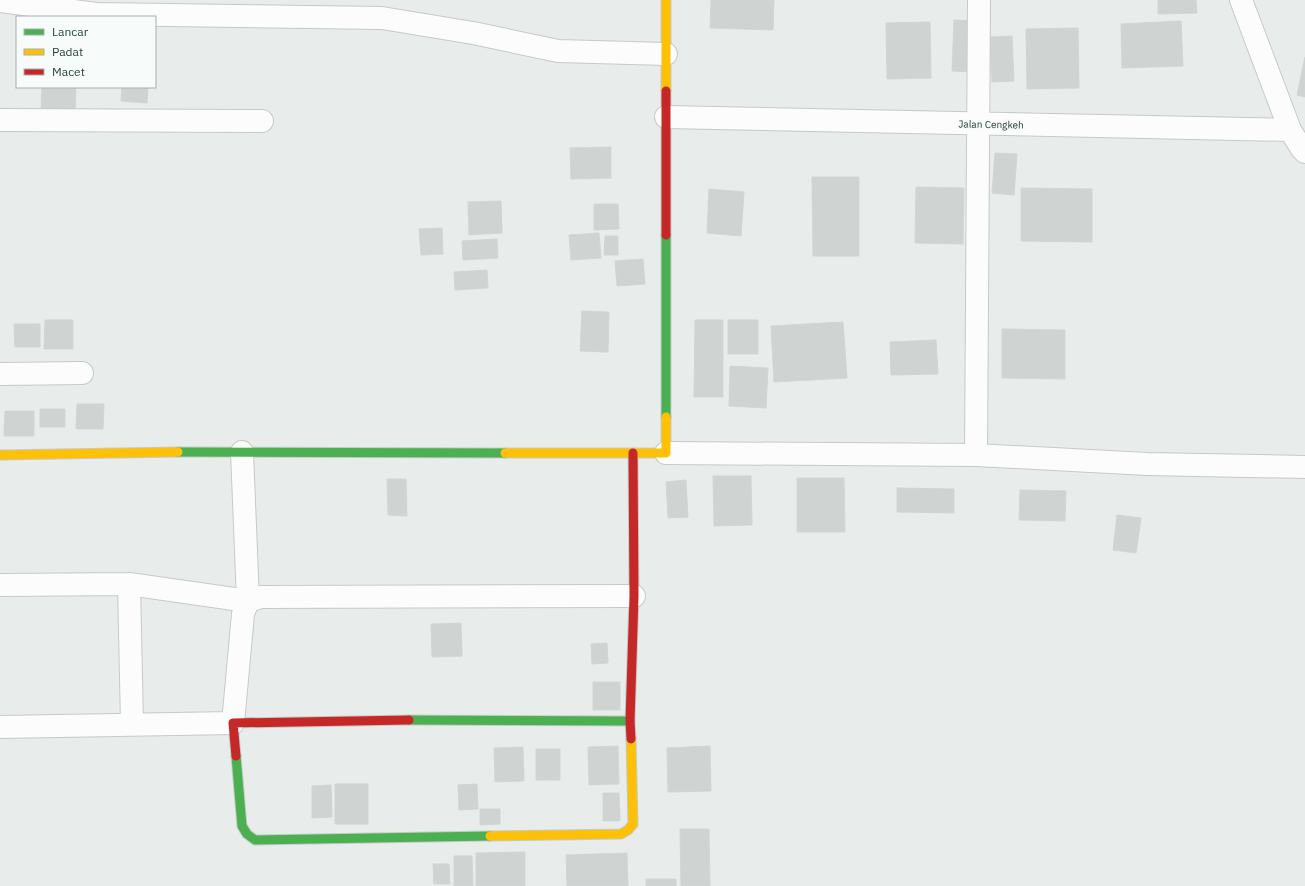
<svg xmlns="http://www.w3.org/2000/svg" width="1305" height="886" font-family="'IBM Plex Sans',sans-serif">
  <rect width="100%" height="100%" fill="#e8edeb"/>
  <path fill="#cfd4d2" stroke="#d1d6d4" d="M711 0H774L773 30 710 28Z
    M1158 0H1196L1197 13 1158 14Z
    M954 20 975 21 973 72 952 71Z
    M1181 21 1183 66 1122 68 1121 24Z
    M930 22 931 78 887 79 886 23Z
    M1078 28 1079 88 1027 89 1026 29Z
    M1012 36 1014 81 992 82 990 37Z
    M1305 57V97L1297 95Z
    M42 87H76L75 112 41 111Z
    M122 87H148L147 103 121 101Z
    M611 147V178L571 179 570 148Z
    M995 153 1017 154 1014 195 992 193Z
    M812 177H859V256H813Z
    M916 187 964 188 963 244 915 243Z
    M1021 188 1092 189V242L1021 241Z
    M709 189 744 192 741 236 707 233Z
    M501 201 502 233 469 235 468 202Z
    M594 204H618L619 229 594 230Z
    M442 228 443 254 421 255 419 229Z
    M599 233 601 258 571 260 569 235Z
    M605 236H618V255H604Z
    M497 239 498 258 463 260 462 241Z
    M643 259 645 284 617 286 615 261Z
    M487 270 488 288 455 290 454 272Z
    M582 311 609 312 608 352 580 351Z
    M45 320H73V349H44Z
    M695 320H723V397H694Z
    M728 320H758V354H728Z
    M843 322 847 378 774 382 771 326Z
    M14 324H40V347H15Z
    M1002 329 1065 330V379L1002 378Z
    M936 340 938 374 891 375 890 342Z
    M730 366 768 368 766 408 729 406Z
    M77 404H104L103 429H76Z
    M40 409H65V427H40Z
    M5 411H34V436H4Z
    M713 476H751L752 525 714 526Z
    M797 478H844L845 532H797Z
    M387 479H406L407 516 388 515Z
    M686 480 688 517 668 518 666 482Z
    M897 488 954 489V513L897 512Z
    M1020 490 1066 491 1065 521 1019 520Z
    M1117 515 1141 518 1136 553 1113 550Z
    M461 623 462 656 432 657 431 624Z
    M607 643 608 663 592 664 591 644Z
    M593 682H620V710H593Z
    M618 746 619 784 589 785 588 747Z
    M710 746 711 791 668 792 667 748Z
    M523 747 524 781 495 782 494 748Z
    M536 749H560V780H536Z
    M335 784H368V824H335Z
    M477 784 478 809 459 810 458 785Z
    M331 785 332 817 312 818V786Z
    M603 793H619L620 821H603Z
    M480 809H500V824L480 825Z
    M680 829H709L710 886H681Z
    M525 852V886H476V853Z
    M627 853 628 886H567L566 855Z
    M454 856H472L473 886H454Z
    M433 864H449L450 884H434Z
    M646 879H676V886H646Z"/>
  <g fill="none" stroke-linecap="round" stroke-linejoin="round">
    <defs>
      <path id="street" d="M1241 0 1290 130 1302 149 1305 152
        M0 1 96 14 382 18 473 33 558 51 666 54
        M666 117 1290 130
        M0 120 262 121
        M0 374 82 373
        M666 453 976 455 1147 464 1305 467
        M976 455 979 0
        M129 584 132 724
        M0 585 129 584 248 601 242 452
        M0 727 233 723 243 614 248 601 261 597 634 596"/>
      <path id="fast" d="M666 235V417
        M178 452 505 453
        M409 720 630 721
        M236 756 242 826 247 834 255 840 490 836"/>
      <path id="slow" d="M666 0V91
        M505 453H666V417
        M0 455 178 452
        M490 836 621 834 628 830 633 824 631 739"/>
      <path id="jam" d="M666 91V235
        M631 739 630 721 634 596 633 453
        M236 756 233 723 409 720"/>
    </defs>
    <use href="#street" stroke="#c5cac8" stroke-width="24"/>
    <use href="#fast" stroke="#c3cbc8" stroke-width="11"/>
    <use href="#slow" stroke="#c3cbc8" stroke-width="11"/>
    <use href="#jam" stroke="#c3cbc8" stroke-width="11"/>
    <use href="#street" stroke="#fcfcfc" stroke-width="22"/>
    <use href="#fast" stroke="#4caf50" stroke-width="9"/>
    <use href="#slow" stroke="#ffc107" stroke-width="9"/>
    <use href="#jam" stroke="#c62828" stroke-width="9"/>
  </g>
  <g text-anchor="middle" stroke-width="4" stroke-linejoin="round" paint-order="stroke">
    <g font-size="10" fill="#24423a" stroke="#f7fbf9">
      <text transform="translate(991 124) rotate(1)" y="4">Jalan Cengkeh</text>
    </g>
  </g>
  <rect x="16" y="16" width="140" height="72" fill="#f7fbf9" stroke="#a3b1ad"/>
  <rect x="24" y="29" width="20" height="6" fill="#4caf50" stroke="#a3b1ad"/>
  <text x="52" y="36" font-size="12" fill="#24423a">Lancar</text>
  <rect x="24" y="49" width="20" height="6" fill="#ffc107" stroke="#a3b1ad"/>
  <text x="52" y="56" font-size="12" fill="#24423a">Padat</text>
  <rect x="24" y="69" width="20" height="6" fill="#c62828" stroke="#a3b1ad"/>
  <text x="52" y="76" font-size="12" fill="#24423a">Macet</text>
</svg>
